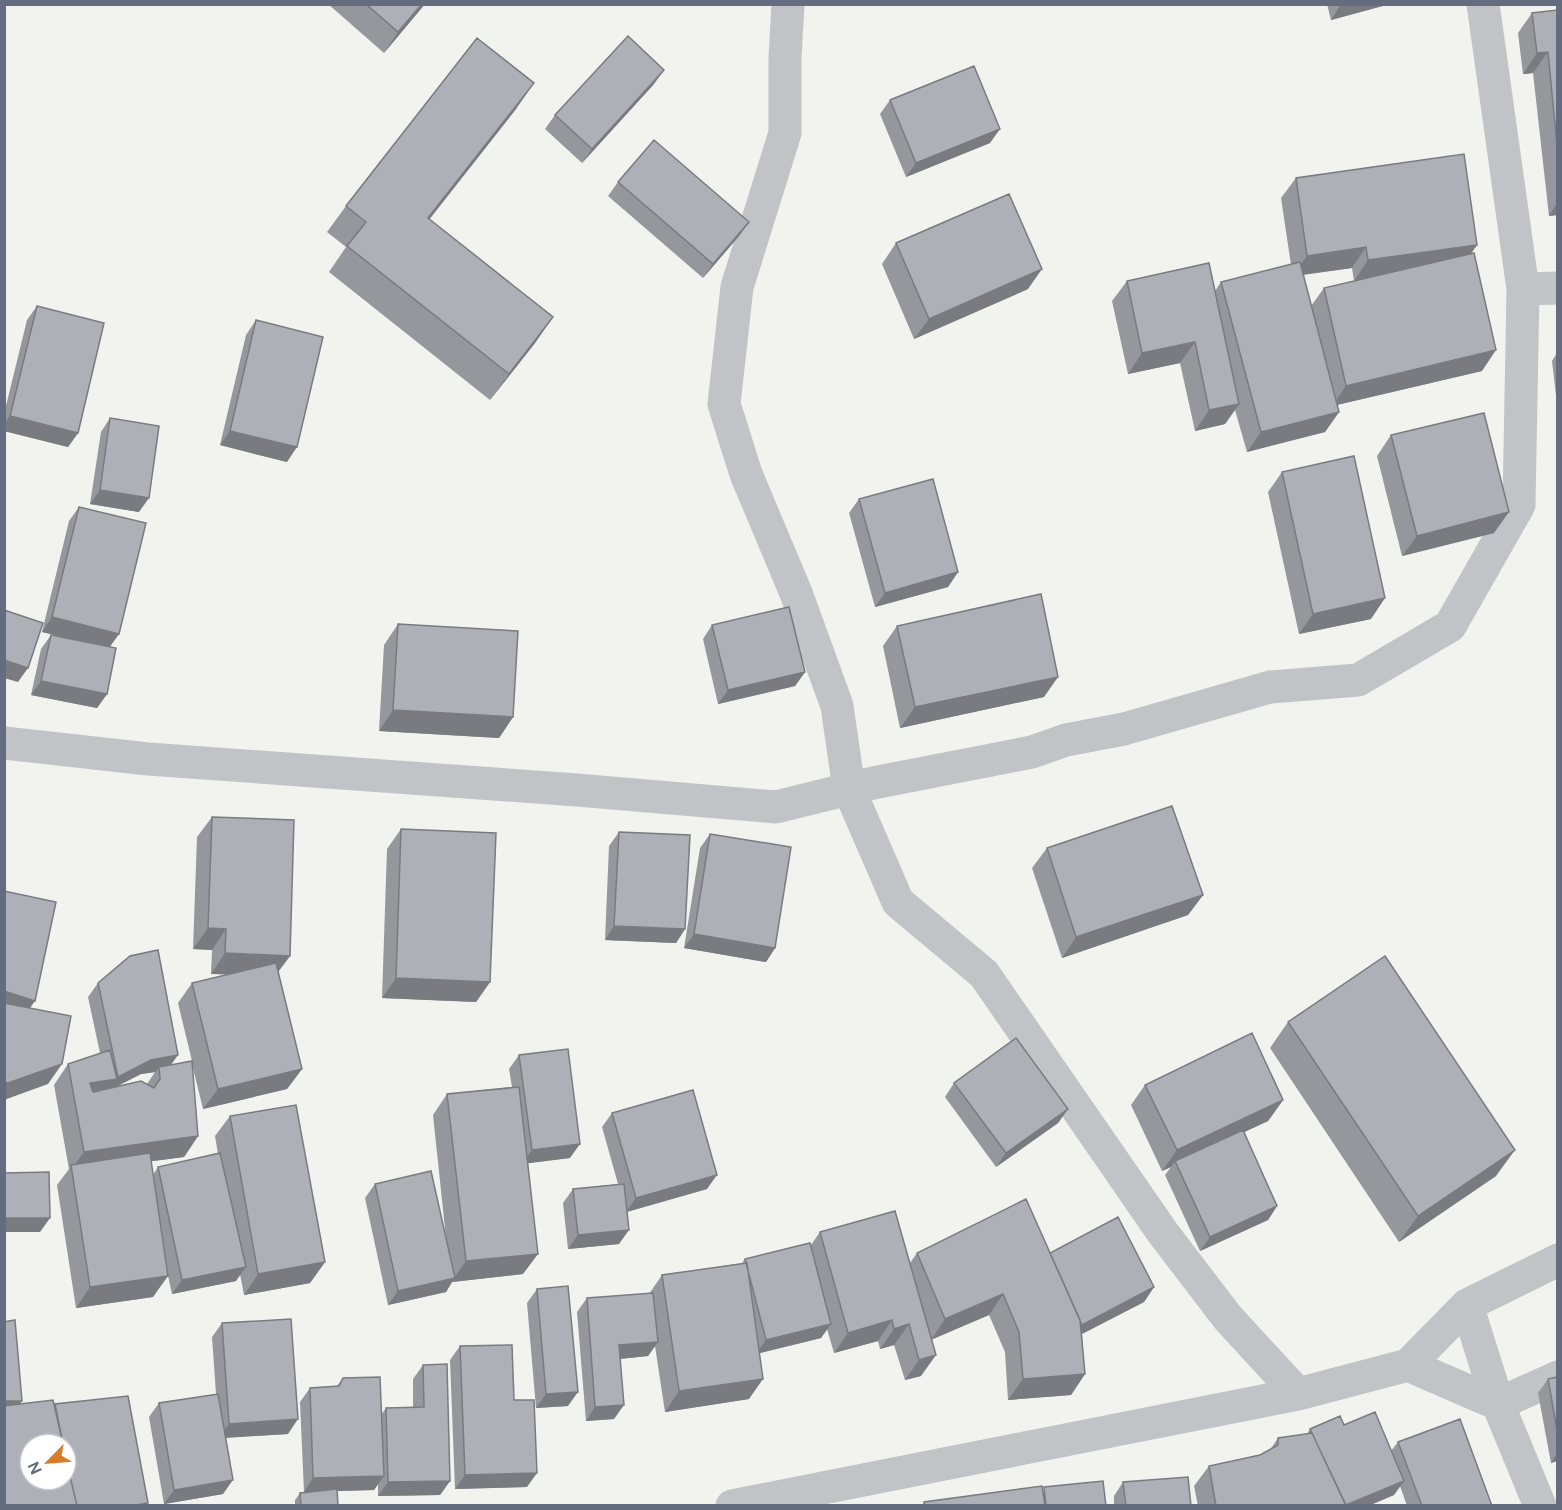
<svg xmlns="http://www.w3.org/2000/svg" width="1562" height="1510" font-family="'DM Sans',sans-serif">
  <rect width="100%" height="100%" fill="#f2f3ef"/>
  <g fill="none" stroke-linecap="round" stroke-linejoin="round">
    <path stroke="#c1c3c7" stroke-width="33" d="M788 4 785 58V133L737 287 724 404 746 474 796 593 837 706 849 789 898 902 984 974 1163 1233 1228 1318 1298 1394
      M1483 4 1523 289 1558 288
      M4 743 148 759 577 790 776 807 873 783 1032 752 1066 740 1124 729 1270 687 1358 680 1450 626 1519 505 1523 289
      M1467 1305 1498 1404 1540 1506
      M1408 1365 1498 1404 1558 1377
      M732 1506 1298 1394 1408 1365 1467 1305 1558 1260"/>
  </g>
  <path fill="#95979d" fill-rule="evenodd" d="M328 4H425L384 53Z
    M1327 4H1390L1331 20Z
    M1557 10V215L1549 216 1533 73 1523 74 1518 33 1532 13Z
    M654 84 582 163 545 129 555 115Z
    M890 100 990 143 906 177 880 114Z
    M516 109 429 219 553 317 535 343 490 400 329 272 346 247 327 232 346 206Z
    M1296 178 1477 245 1471 253 1482 371 1337 405 1339 412 1325 432 1247 452 1235 410 1225 424 1195 431 1180 363 1128 374 1112 301 1127 281 1215 291 1221 282 1291 265 1281 198ZM1352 268 1354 281 1324 288 1311 306 1303 275Z
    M618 182 749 222 739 236 703 278 608 196Z
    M896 243 1028 289 914 339 882 264Z
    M37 306 78 433 68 447 4 431V414L27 320Z
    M256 320 287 462 220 445 246 335Z
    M1557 353V404L1552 361Z
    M110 418 139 512 90 504 101 432Z
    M1391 435 1494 533 1402 556 1377 456Z
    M1282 472 1371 619 1299 634 1268 492Z
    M859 499 958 572 948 587 875 607 849 513Z
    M79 507 119 634 110 646 107 694 97 708 31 695 41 649 51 635 76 640 42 632 69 521Z
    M398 624 513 717 499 738 379 731 384 645Z
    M712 625 805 672 795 686 718 704 703 639Z
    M897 626 1044 697 900 728 883 646Z
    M212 817 290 956 278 972 302 1069 287 1089 203 1109 192 1064 198 1136 184 1157 151 1161 153 1175 158 1167 218 1154 215 1136 230 1116 325 1262 310 1283 244 1295 240 1274 236 1281 172 1294 167 1271 153 1297 76 1308 57 1185 69 1169 54 1085 68 1064 100 1053 88 997 98 983 171 1065 192 1061 178 1003 192 983 227 974H211L212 950 193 949 197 837ZM155 1072 147 1084 117 1086 141 1074Z
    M401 829 490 982 476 1002 382 998 387 849Z
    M619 832 685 929 676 943 605 940 609 846Z
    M710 834 775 948 766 962 684 948 700 848Z
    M1047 848 1203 895 1188 915 1062 958 1032 868Z
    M1288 1022 1496 1176 1399 1242 1270 1048Z
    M519 1055 570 1158 528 1163 523 1274 452 1282 446 1292 388 1305 365 1198 375 1184 446 1238 433 1115 447 1094 512 1087 509 1069Z
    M954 1083 1068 1109 1058 1123 996 1167 945 1097Z
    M1145 1085 1283 1100 1268 1121 1244 1132 1277 1206 1268 1220 1200 1251 1165 1175 1171 1167 1162 1171 1131 1105Z
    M612 1113 707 1189 627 1212 619 1244 568 1249 563 1203 573 1189 618 1184 602 1127Z
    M820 1232 910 1263 917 1253H1050L1154 1287 1144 1302 1082 1334 1085 1374 1071 1395 1008 1400 1005 1352 989 1315 931 1339 921 1376 905 1380 894 1345 880 1349 878 1341 834 1353 827 1329 821 1338 760 1353 749 1399 665 1412 655 1346 648 1356 620 1359 614 1419 586 1421 577 1312 587 1298 649 1294 662 1275 742 1263 745 1259 811 1245Z
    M537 1289 568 1406 536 1408 527 1303Z
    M222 1323 288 1434 226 1438 223 1494 164 1504 149 1417 159 1403 216 1394 212 1337Z
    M460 1346 514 1400 527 1487 455 1489 450 1360Z
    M423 1365 450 1481 440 1495 378 1496V1484L374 1490 337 1491 338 1506H295V1500L300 1493 310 1492H304L300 1402 310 1388 337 1386 343 1378 381 1415 386 1408H413V1379Z
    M1557 1377V1461L1551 1463 1538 1393 1548 1379Z
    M1344 1425 1391 1451 1398 1442 1492 1506H1407L1400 1486 1394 1495 1368 1506H1198L1194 1486 1209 1466 1260 1455 1270 1450 1278 1438 1307 1434 1310 1429Z
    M1123 1482 1191 1506H1114V1496Z"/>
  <path fill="#797b80" d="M422 4H425L384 53 398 32Z
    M1341 4H1390L1331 20Z
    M1548 52 1533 73 1523 74 1537 53Z
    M664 70 654 84 582 163 592 149Z
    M534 83 516 109 410 244 428 218Z
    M1000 129 990 143 906 177 916 163Z
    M1557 203V215L1549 216Z
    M749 222 739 236 703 278 713 264Z
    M1477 245 1463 265 1354 281 1368 260Z
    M1366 247 1352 268 1292 276 1307 256Z
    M1042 269 1028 289 914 339 929 319Z
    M553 317 535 343 490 400 509 374Z
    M1195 342 1180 363 1128 374 1142 353Z
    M1496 350 1482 371 1332 406 1346 386Z
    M1239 404 1225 424 1195 431 1209 410Z
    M1339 412 1325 432 1247 452 1261 432Z
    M10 416 78 433 68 447 4 431V424Z
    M230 431 297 447 287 462 220 445Z
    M100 490 149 498 139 512 90 504Z
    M1509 512 1494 533 1402 556 1417 536Z
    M958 572 948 587 875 607 885 593Z
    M1385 598 1371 619 1299 634 1313 614Z
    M52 617 119 634 109 648 42 632Z
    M4 660 28 668 18 682 4 678Z
    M805 672 795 686 718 704 728 690Z
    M1058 677 1044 697 900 728 915 707Z
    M41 681 107 694 97 708 31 695Z
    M393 710 513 717 499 738 379 731Z
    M1203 895 1188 915 1062 958 1076 937Z
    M614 926 685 929 676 943 605 940Z
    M208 928 226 929 212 950 193 949Z
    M694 934 775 948 766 962 684 948Z
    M225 953 290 956 275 976 211 974Z
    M396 978 490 982 476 1002 382 998Z
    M4 991 35 1001 25 1015 4 1008Z
    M178 1055 168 1069 159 1067 156 1072 141 1074 108 1091 76 1104 90 1083 117 1079 118 1077 151 1060Z
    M62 1064 48 1084 4 1100V1082Z
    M302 1069 287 1089 203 1109 218 1089Z
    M1283 1100 1268 1121 1176 1164 1175 1161 1171 1167 1162 1171 1177 1150Z
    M1068 1109 1058 1123 996 1167 1006 1153Z
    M198 1136 184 1157 72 1172V1168L84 1152Z
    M580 1144 570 1158 522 1164 532 1150Z
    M1515 1150 1496 1176 1399 1242 1418 1216Z
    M717 1175 707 1189 626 1212 636 1198Z
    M1277 1206 1268 1220 1200 1251 1210 1237Z
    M4 1218H50L40 1232H4Z
    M629 1230 619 1244 568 1249 578 1235Z
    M538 1254 523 1274 452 1282 446 1292 388 1305 398 1291 454 1278 466 1261Z
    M325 1262 310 1283 244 1295 258 1274Z
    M246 1267 236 1281 172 1294 182 1280Z
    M168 1276 153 1297 76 1308 90 1287Z
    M1154 1287 1144 1302 1072 1339 1082 1325Z
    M1003 1294 989 1315 931 1340 945 1319Z
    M892 1320 878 1341 834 1353 848 1333Z
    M831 1324 821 1338 756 1354 766 1340Z
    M909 1324 894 1345 880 1349 894 1329Z
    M658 1342 648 1356 609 1360 619 1345Z
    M936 1355 921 1376 905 1380 919 1360Z
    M1085 1374 1071 1395 1008 1400 1023 1379Z
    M763 1379 749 1399 665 1412 679 1391Z
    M578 1392 568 1406 536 1408 546 1394Z
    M4 1401H22L12 1415H4Z
    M624 1405 614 1419 586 1421 595 1407Z
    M298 1419 288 1434 219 1438 229 1424Z
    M1557 1453V1461L1551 1463Z
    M537 1473 527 1487 455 1489 465 1475Z
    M384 1476 374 1490 304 1492 313 1478Z
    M233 1480 223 1494 164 1504 174 1490Z
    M450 1481 440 1495 378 1496 388 1482Z
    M1404 1481 1394 1495 1368 1506H1344Z
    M148 1503 146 1506H131Z"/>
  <path fill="#adb0b7" stroke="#797b80" stroke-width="1.5" d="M366 4H422L398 32Z
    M1557 10V145L1548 52 1537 53 1532 13Z
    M628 36 664 70 592 149 555 115Z
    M477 38 534 83 428 218 553 317 509 374 347 246 366 222 346 206Z
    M974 66 1000 129 916 163 890 100Z
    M654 140 749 222 713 264 618 182Z
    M1464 154 1477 245 1368 260 1366 247 1307 256 1296 178Z
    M1009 194 1042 269 929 319 896 243Z
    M1474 253 1496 350 1346 386 1324 288Z
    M1300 262 1339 412 1261 432 1221 282Z
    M1209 263 1239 404 1209 410 1195 342 1142 353 1127 281Z
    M37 306 104 323 78 433 10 416Z
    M256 320 323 337 297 447 230 431Z
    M1484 413 1509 512 1417 536 1391 435Z
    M110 418 159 426 149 498 100 490Z
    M1354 456 1385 598 1313 614 1282 472Z
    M933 479 958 572 885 593 859 499Z
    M79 507 146 523 119 634 52 617Z
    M1041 594 1058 677 915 707 897 626Z
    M789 607 805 672 728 690 712 625Z
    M4 610 43 623 28 668 4 660Z
    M398 624 518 631 513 717 393 710Z
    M51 635 116 648 107 694 41 681Z
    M1172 806 1203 895 1076 937 1047 848Z
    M212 817 294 820 290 956 225 953 226 929 208 928Z
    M401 829 496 833 490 982 396 978Z
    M619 832 690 835 685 929 614 926Z
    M710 834 791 847 775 948 694 934Z
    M4 891 56 902 35 1001 4 991Z
    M158 950 178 1055 151 1060 118 1077 98 983 130 956Z
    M1385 956 1515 1150 1418 1216 1288 1022Z
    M276 963 302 1069 218 1089 192 983Z
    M4 1003 71 1016 62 1064 8 1083 4 1082Z
    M1252 1033 1283 1100 1177 1150 1145 1085Z
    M1016 1038 1068 1109 1006 1153 954 1083Z
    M568 1049 580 1144 532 1150 519 1055Z
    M110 1050 117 1079 90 1083 93 1092 141 1081 154 1088 160 1079 159 1067 192 1061 198 1136 84 1152 68 1064Z
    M519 1087 538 1254 466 1261 447 1094Z
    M693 1090 717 1175 636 1198 612 1113Z
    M296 1105 325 1262 258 1274 230 1116Z
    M1243 1130 1277 1206 1210 1237 1175 1161Z
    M150 1153 168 1276 90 1287 71 1165Z
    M220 1153 246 1267 182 1280 158 1167Z
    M431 1171 455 1278 398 1291 375 1184Z
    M49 1172 50 1218H4V1173Z
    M624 1184 629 1230 578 1235 573 1189Z
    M1026 1199 1080 1320 1085 1374 1023 1379 1019 1332 1003 1294 945 1319 917 1253Z
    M895 1211 936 1355 919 1360 909 1324 894 1329 892 1320 848 1333 820 1232Z
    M1118 1217 1154 1287 1082 1325 1050 1253Z
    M810 1243 831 1324 766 1340 745 1259Z
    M747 1263 763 1379 679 1391 662 1275Z
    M568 1286 578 1392 546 1394 537 1289Z
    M653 1293 658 1342 619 1345 624 1405 595 1407 587 1298Z
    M291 1319 298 1419 229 1424 222 1323Z
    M15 1320 22 1401H4V1322Z
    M512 1345 514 1400H534L537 1473 465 1475 460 1346Z
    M447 1364 450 1481 388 1482 386 1408 424 1407 423 1365Z
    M380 1377 384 1476 313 1478 310 1388 339 1386 343 1378Z
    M1557 1377V1430L1548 1379Z
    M218 1394 233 1480 174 1490 159 1403Z
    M128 1396 148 1503 131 1506H77L66 1459V1444H63L55 1404Z
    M53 1400 63 1444H30V1480H66V1459L77 1506H4V1406Z
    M1375 1412 1404 1481 1346 1505 1310 1429 1340 1416 1344 1425Z
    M1460 1419 1492 1506H1422L1398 1442Z
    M1312 1433 1346 1506H1311V1505L1308 1506H1216L1209 1466 1260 1455 1278 1445V1438Z
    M1188 1477 1191 1506H1126L1123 1482Z
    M1103 1481 1106 1506H1046L1044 1487Z
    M1042 1486 1045 1506H924V1502Z
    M337 1489 338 1506H301L300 1493Z"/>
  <rect width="1562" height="1510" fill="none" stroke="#646c7f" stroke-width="12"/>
  <g transform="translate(48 1462) rotate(245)"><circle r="28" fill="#ffffff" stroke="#c1c4cc" stroke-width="1.5"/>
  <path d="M0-4.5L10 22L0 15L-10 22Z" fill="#d87c2a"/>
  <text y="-9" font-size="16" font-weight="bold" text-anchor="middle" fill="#646c7f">N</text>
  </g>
</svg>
